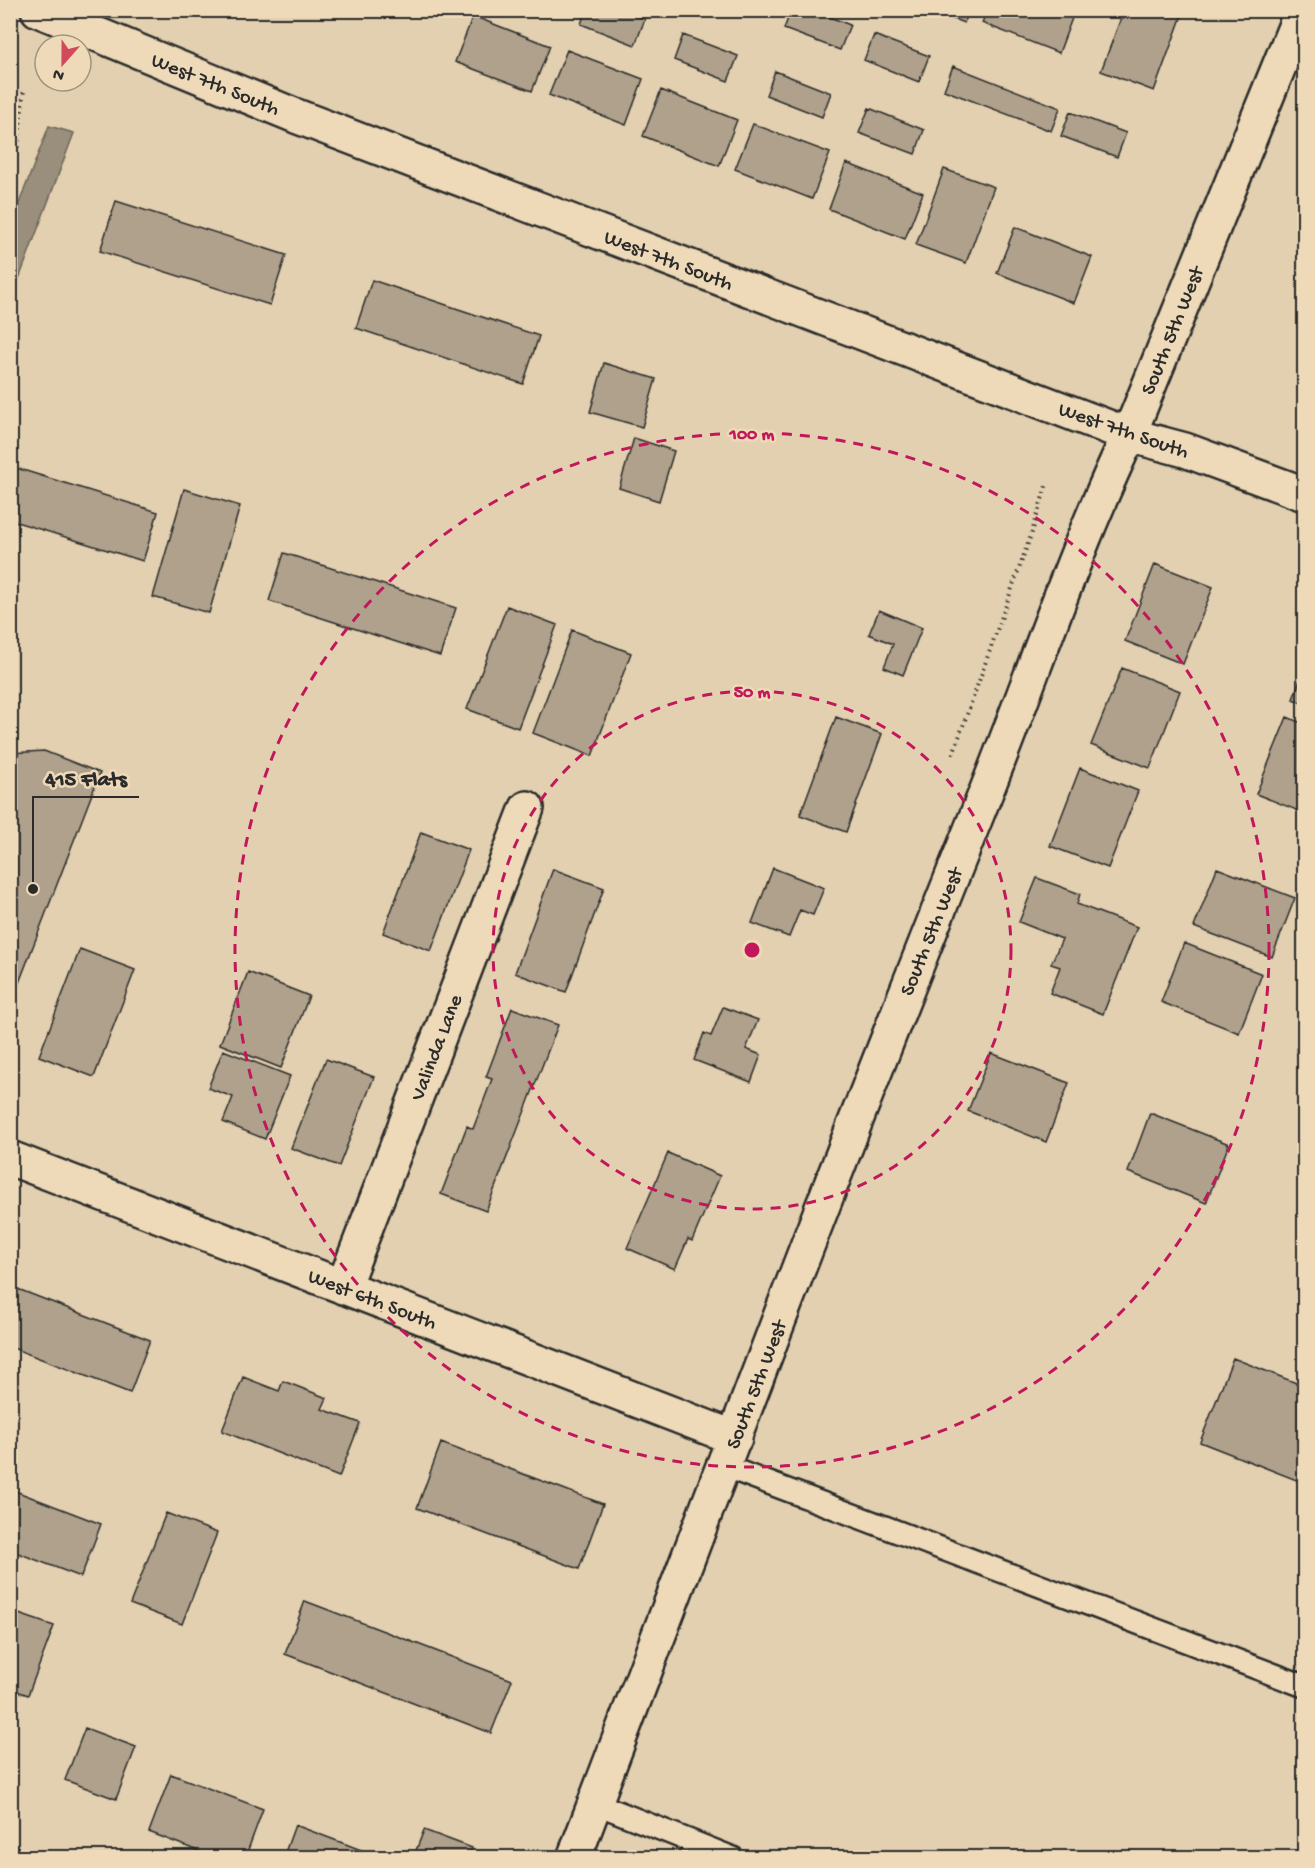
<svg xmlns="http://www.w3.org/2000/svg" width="1315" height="1868" font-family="'Gochi Hand',sans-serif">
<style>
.water{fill:#9a8e7b;stroke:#6e665b;stroke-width:1.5}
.building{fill:#afa18b;stroke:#2b2b2b;stroke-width:1.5}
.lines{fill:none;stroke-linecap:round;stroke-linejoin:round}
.service-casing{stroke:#2b2b2b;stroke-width:26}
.minor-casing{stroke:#2b2b2b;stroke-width:38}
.tertiary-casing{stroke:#2b2b2b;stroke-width:38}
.secondary-casing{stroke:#2b2b2b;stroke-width:38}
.path{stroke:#2b2b2b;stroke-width:4;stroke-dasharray:1.5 4.5;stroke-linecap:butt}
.service{stroke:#eedab8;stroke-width:21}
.minor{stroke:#eedab8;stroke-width:33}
.tertiary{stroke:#eedab8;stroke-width:33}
.secondary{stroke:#eedab8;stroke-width:33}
.ring{fill:none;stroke:#c2185b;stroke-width:3;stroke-dasharray:10 8}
.labels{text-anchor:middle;stroke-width:5;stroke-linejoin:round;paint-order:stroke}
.street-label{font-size:21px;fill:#2b2b2b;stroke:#eedab8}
.centre{fill:#c2185b;stroke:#eedab8;stroke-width:3}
.ring-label{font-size:18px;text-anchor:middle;font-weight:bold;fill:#c2185b;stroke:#eedab8;stroke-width:5;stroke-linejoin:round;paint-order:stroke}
.leader{fill:none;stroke:#2b2b2b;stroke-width:2}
.callout-dot{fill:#2b2b2b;stroke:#eedab8;stroke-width:2}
.callout-label{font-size:22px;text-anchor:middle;font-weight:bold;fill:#2b2b2b;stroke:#eedab8;stroke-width:5;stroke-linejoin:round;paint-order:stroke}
</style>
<rect width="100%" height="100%" fill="#e2d0b0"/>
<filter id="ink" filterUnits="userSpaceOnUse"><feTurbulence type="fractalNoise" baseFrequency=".0167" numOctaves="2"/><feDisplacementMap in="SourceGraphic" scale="12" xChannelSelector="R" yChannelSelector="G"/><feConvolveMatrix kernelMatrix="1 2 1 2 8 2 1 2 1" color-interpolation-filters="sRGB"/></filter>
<g filter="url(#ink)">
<path class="water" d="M49,126L74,133L11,300V224Z"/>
<path class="building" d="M586,10H622L645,19L635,45L581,24Z
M791,10H812L850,25L840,50L784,29Z
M930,10H969L964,23Z
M987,10H1075L1059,53L982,23Z
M1124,10H1184L1154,91L1101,71Z
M473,16L550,46L532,91L455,62Z
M683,35L738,56L728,81L674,60Z
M874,35L929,56L919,82L864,60Z
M567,50L643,79L626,125L549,95Z
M953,66L1060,108L1051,131L944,90Z
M775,71L831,93L822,117L766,95Z
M661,90L737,120L719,166L643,136Z
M869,108L924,130L915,154L859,133Z
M1070,112L1126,133L1117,157L1061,136Z
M753,124L830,153L812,199L735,169Z
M846,163L923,193L905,239L829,209Z
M944,169L994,187L966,263L916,245Z
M116,201L286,255L270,305L100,251Z
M1015,227L1092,257L1074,303L997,273Z
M372,280L539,336L523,384L356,328Z
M604,363L656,379L642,427L590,412Z
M634,438L674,451L659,501L619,488Z
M10,466L158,512L143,561L10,520Z
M184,489L240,506L209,613L153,597Z
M284,553L456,608L440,656L269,601Z
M1155,564L1213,587L1183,664L1125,641Z
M507,606L557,625L518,728L467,709Z
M879,610L922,628L903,675L884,667L893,644L869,634Z
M572,630L631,653L592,756L533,733Z
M1122,668L1180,691L1150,768L1091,745Z
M1304,669V704L1293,699Z
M836,717L882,734L846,832L800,815Z
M1287,717L1304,724V813L1256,794Z
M44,751L100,773L10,1006V753Z
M1080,768L1138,791L1108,868L1050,846Z
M421,832L469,850L431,951L383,933Z
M773,868L824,888L813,915L800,910L789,937L752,923Z
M1217,868L1295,898L1272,957L1194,927Z
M553,869L604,888L566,992L515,973Z
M1037,878L1080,894L1077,904L1137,927L1103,1014L1050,993L1060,967L1051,964L1062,939L1019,922Z
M1184,943L1262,974L1239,1033L1161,1002Z
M80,949L135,970L94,1077L39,1056Z
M248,972L309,996L281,1068L220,1044Z
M723,1007L758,1020L746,1049L761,1055L751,1082L694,1060L704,1033L711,1036Z
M512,1008L558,1025L486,1211L441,1194L467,1126L473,1129L492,1079L486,1077Z
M223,1050L290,1076L265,1139L223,1122L233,1097L208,1088Z
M991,1053L1069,1083L1046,1142L968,1111Z
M326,1059L374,1077L339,1166L291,1148Z
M1150,1113L1229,1144L1206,1203L1128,1172Z
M668,1153L720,1176L692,1241L688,1239L675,1269L627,1248Z
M10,1286L150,1340L130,1393L10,1347Z
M1233,1358L1304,1386V1483L1200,1442Z
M243,1377L279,1391L283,1381L327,1398L322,1409L360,1423L339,1477L222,1431Z
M441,1443L603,1504L579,1569L417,1508Z
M10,1489L101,1524L81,1577L10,1550Z
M166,1513L217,1533L182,1624L130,1604Z
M305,1601L512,1680L491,1733L285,1654Z
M10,1611L54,1626L28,1695L14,1690L10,1701Z
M85,1728L136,1747L116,1799L65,1780Z
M171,1774L263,1809L245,1858H216L149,1832Z
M295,1825L364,1851L362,1858H283Z
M424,1830L472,1848L468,1858H413Z"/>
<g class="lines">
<g class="service-casing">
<path id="service" d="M724,1466L1304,1686
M595,1803L733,1858"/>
</g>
<g class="minor-casing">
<path id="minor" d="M1129,435L1302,10
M10,1158L735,1438
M343,1287L527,808"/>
</g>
<g class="tertiary-casing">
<path id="tertiary" d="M574,1858C707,1509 838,1159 978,812C1029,687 1071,557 1129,435"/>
</g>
<g class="secondary-casing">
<path id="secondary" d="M38,10L296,116L1129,435L1185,450L1304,494"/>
</g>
<path class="path" d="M10,170L18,145L24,89
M953,754L1032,532L1047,483"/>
<use href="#service" class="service"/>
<use href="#minor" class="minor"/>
<use href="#tertiary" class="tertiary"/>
<use href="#secondary" class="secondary"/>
</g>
</g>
<g class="ring">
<circle cx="752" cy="950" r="259"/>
<circle cx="752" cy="950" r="517"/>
</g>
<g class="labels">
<g class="street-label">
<text transform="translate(216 83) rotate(22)" y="7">West 7th South</text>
<text transform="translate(669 259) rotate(21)" y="7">West 7th South</text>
<text transform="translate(1171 330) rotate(-68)" y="7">South 5th West</text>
<text transform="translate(1124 429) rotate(19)" y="7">West 7th South</text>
<text transform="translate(930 931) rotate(-68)" y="7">South 5th West</text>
<text transform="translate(435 1047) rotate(-69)" y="7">Valinda Lane</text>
<text transform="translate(373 1298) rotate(21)" y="7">West 6th South</text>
<text transform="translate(755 1384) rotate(-69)" y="7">South 5th West</text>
</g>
</g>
<circle cx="752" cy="950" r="9" class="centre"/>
<g class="ring-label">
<text x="752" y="439">100 m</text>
<text x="752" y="697">50 m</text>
</g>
<path class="leader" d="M33 889L33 797H139"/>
<circle class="callout-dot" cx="33" cy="889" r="6"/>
<g class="callout-label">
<text x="86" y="785">415 Flats</text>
</g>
<rect width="1315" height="1868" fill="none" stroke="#eedab8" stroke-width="36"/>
<rect x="18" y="18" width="1279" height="1832" fill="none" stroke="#2b2b2b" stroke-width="2" filter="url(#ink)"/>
<g transform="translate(63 63) rotate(201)"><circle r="28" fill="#eedab8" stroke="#a09480" stroke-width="1.5"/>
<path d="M0-4.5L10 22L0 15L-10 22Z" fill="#d1495b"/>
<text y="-9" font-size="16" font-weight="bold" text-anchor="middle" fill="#2b2b2b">N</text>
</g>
</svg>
